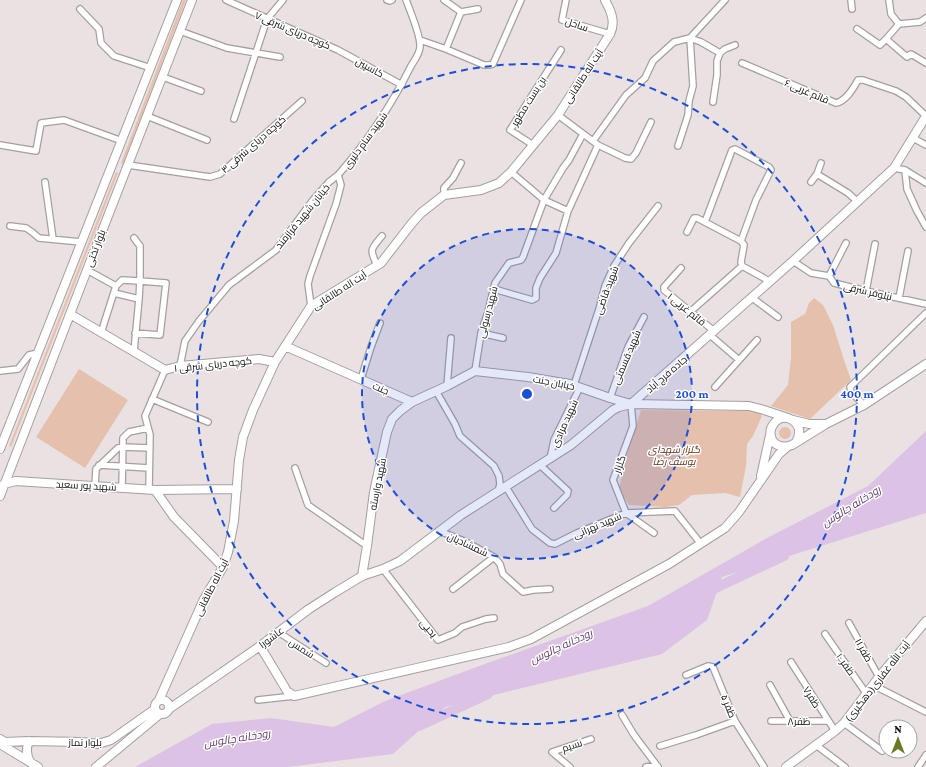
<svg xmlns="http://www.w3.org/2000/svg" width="926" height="767" font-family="'Crimson Pro',Cairo,serif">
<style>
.green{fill:#e5c0ac}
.water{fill:#dcc2e4}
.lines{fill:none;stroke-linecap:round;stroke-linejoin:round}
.river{stroke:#dcc2e4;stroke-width:10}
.street-casing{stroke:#a69e9f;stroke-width:8}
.secondary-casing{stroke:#a69e9f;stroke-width:10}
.street{stroke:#fff;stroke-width:5.5}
.secondary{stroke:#fff;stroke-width:8}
.ring{fill:none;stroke:#1d4ed8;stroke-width:2;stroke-dasharray:7 5}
.labels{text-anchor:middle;stroke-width:3;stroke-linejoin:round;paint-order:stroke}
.street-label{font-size:10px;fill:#120f0f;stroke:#fff}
.park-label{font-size:10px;font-style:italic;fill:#663414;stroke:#fff}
.water-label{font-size:11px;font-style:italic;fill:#5d3a68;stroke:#fff}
.centre{fill:#1d4ed8;stroke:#fff;stroke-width:2}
.ring-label{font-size:12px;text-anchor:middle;font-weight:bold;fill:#1d4ed8;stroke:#fff;stroke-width:3;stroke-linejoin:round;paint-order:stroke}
</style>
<rect width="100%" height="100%" fill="#eae1e3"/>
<path class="green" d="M183,0H186L123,164L121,163Z
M116,172L118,173L11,447L9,446Z
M814,298L823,305L833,325L844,360L851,380L810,419L771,406L788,385L791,358V322L805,314L809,303Z
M79,369L128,400L85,468L36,437Z
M641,410L731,411H759L762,416L753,436L747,444L746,466L740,497L725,493L692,495L679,505L665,507L629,505L619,490L624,464Z
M779 433a6 6 0 1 1 12 0a6 6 0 1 1-12 0Z"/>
<path class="water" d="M926,431V513L722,577L707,620L662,654L445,707L393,754L288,767H135L212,724L271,718L334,727L385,701L482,665L648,606L769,537L868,486Z"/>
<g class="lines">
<path class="river" d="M707,592L784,556
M419,726L488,694"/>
<g class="street-casing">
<path id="street" d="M226,0L338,50L402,85
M387,0L390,1L392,0
M444,0L461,12L478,9
M566,0L562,20L610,34
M851,0L852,9
M889,0L891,14L899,24
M80,9L99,29L101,43L114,56L151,68
M926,18L920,22L899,24L886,39L907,57L911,54L926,63
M857,29L880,45L886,39
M180,31L227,48L280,57
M420,40L446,49L484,65H489L493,64L521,0
M446,49L461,12
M742,63L836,103C846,101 853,89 858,80H863L896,91L906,97L926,116
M163,77L201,91
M713,102L717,75V61L720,53L725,49L735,45
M558,115L598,145L625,158L631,159L636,153L651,122
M147,116L207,140
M234,119L267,19L283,0
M913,138L926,145
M593,141L626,95L645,78L653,61L674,42L690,38L725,0
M0,145L36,151L41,123L64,120L122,141
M533,145L510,130L561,50
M678,146L688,115L689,101L693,86L690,38L701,42L720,53
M128,165L210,177L220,174L302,101
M894,168L905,170L926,183
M905,170L907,189L917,211L926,227
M511,172L544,200L568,211
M817,174L821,163
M45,182L53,239
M811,182L817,174L848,193L858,202
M444,195V188L453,178L461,163
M705,222L732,150L735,149L769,167L771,170L756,200L741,241
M10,226L26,228L32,232L39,238L81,242
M687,232L694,218H697L741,241L744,245L741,262L742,266L764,278L769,282
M793,261L811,273L829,276L834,283L866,291L926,304
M377,265C369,249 371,249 382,236
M681,268L664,287V290L714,331
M87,270L116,286
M829,276L846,243
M494,289L532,300L536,298V288L540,278L556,253L568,211L598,145
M866,291L875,244
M114,293L139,299
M751,297L778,317
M899,298L908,251
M311,306L308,284L310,276L336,204L341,185L338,175C367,142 391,106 411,66C414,61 420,53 420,47C421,36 410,11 406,0
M690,312L742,266
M101,333L116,286L122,280L140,281L166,283L160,335L135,333
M481,333L503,338
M710,335L739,360
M134,351L139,299L140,281V246L134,238
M180,366L185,341L199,321L229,285L276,250L313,200L329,182L338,175
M0,371L18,369L29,355L38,353
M475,371L481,333L488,312L495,283L509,263L521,260L523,257L544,200L563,168L569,160L583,134
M361,379L371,347L380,323
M574,385L599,309L605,286L614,266L629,243L658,206
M447,386L451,338
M715,387L757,340
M436,391L455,424L460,436L494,466L499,476L500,484L498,492
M610,398L628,347L644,317
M152,399L208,422
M631,404L633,426L613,480L626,513L654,533
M864,405L851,392L850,387L926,313
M550,459L554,440L580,387
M99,465L149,468
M540,465L568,491L567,495L554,508
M295,468L308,505L367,546
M95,486L96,469L118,448L123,447L150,448
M506,487L532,529L550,543L555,544L577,533L626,513L675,511L701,544
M122,488L123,438L129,432L148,428
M149,489L150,435L145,416L165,370
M439,531L464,541L494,557L500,564L503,574L523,592L533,590L550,589
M383,569L438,640L455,633L462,627L486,619L494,618
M453,589L494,557
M849,623L879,677
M278,632L326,663
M825,634L866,693
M791,662L835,731
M686,675L708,666L713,667L735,721L764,767
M770,685L790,721
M873,685L926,712
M258,700L294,696
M622,715L634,735L658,767
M771,721H828
M844,723L882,751
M816,745L845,767
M660,746L696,735L735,721
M570,767L552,752L591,739
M646,767L656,765
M918,767L926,755"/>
</g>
<g class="secondary-casing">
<path id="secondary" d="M70,314L165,370L180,366L259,359L275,362
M285,346L412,402L447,386L475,371L528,377L570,384L610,398L631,404L749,406L764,410L788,418
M793,420L809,424H825
M796,442C808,422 782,409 773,425C770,429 770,433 771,437C774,447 784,448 792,445L826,424L864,405L926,364
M0,449L177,0
M761,476L770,435
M4,484L16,481L155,490L237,489
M155,490L174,517L223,567
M0,496L87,270L192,0
M362,576L367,546L374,492L387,432L392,419L400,411L412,402
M260,646L287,691L294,696L509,647L531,639L669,564L725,528L739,512L779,454L787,447
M155 707a7 7 0 1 1 14 0a7 7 0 1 1-14 0Z
M159,700L204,599L223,567L228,552L234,521L239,460L243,437L253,410L275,362L311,306L381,263L412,223L421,213L444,195L481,190L499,183L511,172L558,115L610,34C616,22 611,11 605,0
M169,709L260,646L309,609L334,593L362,576L383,569L400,561L461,515L571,445L613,410L619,407L631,404L793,261L894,168L926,116
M0,739L5,742L29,741L82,742L98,744L111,740L155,709
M29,741C26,748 26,756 31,763
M0,744L38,767
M96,767L160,714
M786,767L835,731L844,723L879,677L926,621"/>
</g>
<use href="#street" class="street"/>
<use href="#secondary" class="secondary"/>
</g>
<circle cx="527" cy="394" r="165" fill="#1d4ed8" fill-opacity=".12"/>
<g class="ring">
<circle cx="527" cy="394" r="165"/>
<circle cx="527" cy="394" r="330"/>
</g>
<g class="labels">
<g class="street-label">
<text transform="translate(577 24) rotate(19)" y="4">ساحل</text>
<text transform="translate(293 30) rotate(23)" y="4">کوچه دریای شرقی ۷</text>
<text transform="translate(370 67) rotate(29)" y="4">کاسپين</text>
<text transform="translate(583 76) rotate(-57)" y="4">آیت اله طالقانی</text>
<text transform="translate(807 91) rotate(23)" y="4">قائم غربی ۶</text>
<text transform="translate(528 101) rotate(-58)" y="4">بن بست مطهر</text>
<text transform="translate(365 140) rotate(-54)" y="4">شهید سام دلیری</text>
<text transform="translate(253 144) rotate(-41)" y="4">کوچه دریای شرقی ۳</text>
<text transform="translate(302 216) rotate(-51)" y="4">خیابان شهید فرازمند</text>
<text transform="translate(95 248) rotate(-69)" y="4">بلوار تختی</text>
<text transform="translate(339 290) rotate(-33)" y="4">آیت اله طالقانی</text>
<text transform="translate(606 290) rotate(-70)" y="4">شهید قاضی</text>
<text transform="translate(868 291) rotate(13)" y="4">نیلوفر شرقی</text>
<text transform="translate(687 309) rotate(39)" y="4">قائم غربی ۱</text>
<text transform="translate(487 312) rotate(-75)" y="4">شهید رسولی</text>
<text transform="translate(626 357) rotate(-67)" y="4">شهید قسمتی</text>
<text transform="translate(213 364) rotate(-6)" y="4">کوچه دریای شرقی ۱</text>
<text transform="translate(666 374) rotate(-41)" y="4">جاده فرج آباد</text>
<text transform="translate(554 382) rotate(11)" y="4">خیابان جنت</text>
<text transform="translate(381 388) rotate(24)" y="4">جنت</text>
<text transform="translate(564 423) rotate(-66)" y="4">شهید مرادی</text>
<text transform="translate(619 464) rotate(-70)" y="4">گلزار</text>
<text transform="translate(377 484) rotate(-79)" y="4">شهید وارسته</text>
<text transform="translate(86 485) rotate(3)" y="4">شهید پور سعید</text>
<text transform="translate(597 525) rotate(-23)" y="4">شهید تهرانی</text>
<text transform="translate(468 544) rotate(25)" y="4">شمشادیان</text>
<text transform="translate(211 587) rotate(-63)" y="4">آیت اله طالقانی</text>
<text transform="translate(429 628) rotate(50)" y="4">یحیی</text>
<text transform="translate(271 637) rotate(-37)" y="4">عاشورا</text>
<text transform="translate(302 648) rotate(33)" y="4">شمس</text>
<text transform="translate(864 650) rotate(61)" y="4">ظفر ۱۱</text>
<text transform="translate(846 664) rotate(55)" y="4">ظفر ۱۰</text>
<text transform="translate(877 681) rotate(-52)" y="4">آیت الله غفاری(دهگیری)</text>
<text transform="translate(812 697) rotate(58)" y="4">ظفر۷</text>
<text transform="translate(729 706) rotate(68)" y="4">ظفر ۵</text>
<text x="799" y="725">ظفر۸</text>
<text x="85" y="746">بلوار نماز</text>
<text transform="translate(572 745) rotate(-18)" y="4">نسیم</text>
</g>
<g class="park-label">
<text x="674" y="453">گلزار شهدای<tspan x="674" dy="12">یوسف رضا</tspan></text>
</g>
<g class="water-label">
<text transform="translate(851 506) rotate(-32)" y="4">رودخانه چالوس</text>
<text transform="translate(561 646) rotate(-25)" y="4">رودخانه چالوس</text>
<text transform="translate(237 738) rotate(-9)" y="4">رودخانه چالوس</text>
</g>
</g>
<circle cx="527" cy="394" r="6" class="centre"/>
<g class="ring-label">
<text x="692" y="398">200 m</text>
<text x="857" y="398">400 m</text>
</g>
<g transform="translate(898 739)"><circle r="19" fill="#ffffff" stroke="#a09f9f"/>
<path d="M0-3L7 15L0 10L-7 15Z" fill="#6b7926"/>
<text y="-6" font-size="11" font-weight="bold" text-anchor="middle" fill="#120f0f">N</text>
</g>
</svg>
